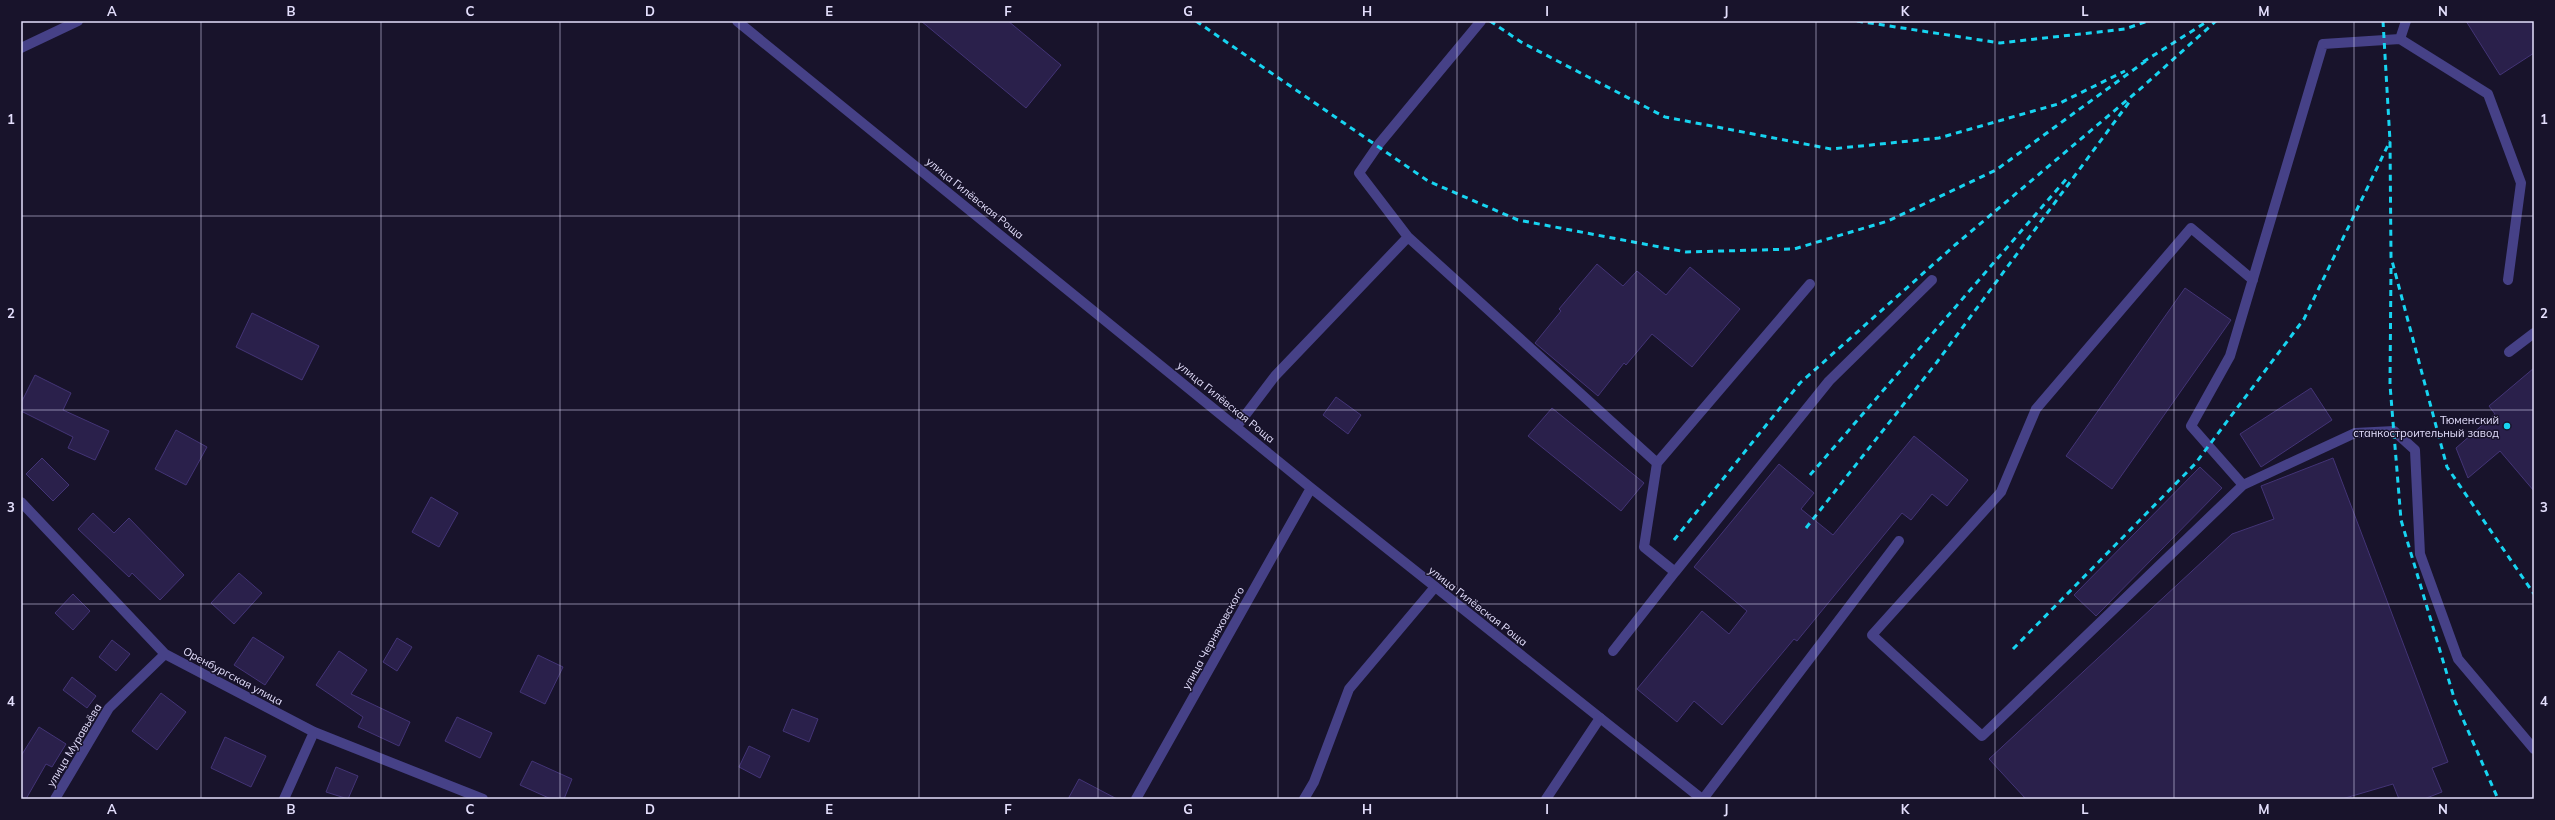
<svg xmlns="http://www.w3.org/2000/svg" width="2555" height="820" font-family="Mulish,sans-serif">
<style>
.building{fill:#2a204b;stroke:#433476}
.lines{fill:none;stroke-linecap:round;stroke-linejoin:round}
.service{stroke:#464187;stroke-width:10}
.minor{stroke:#464187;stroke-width:10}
.tertiary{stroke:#464187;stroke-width:10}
.rail{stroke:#17d4f1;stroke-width:3;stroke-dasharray:6 5;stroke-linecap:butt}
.grid{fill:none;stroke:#e4dffd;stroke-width:1;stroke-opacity:0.55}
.poi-dot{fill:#17d4f1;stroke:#18132b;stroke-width:1.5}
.labels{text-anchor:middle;stroke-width:3;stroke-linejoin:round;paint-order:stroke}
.street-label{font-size:11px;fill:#e4dffd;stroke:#18132b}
.poi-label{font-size:11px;fill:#e4dffd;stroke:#18132b;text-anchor:end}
.neatline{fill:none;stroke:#e4dffd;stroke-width:1.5}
.grid-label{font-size:13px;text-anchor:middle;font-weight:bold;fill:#e4dffd}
</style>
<rect width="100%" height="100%" fill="#18132b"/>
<path class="building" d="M921,21H1008L1061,65L1026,108Z
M2466,21H2534V53L2500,75Z
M1597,264L1623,286L1637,271L1666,295L1690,267L1740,309L1692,367L1652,334L1626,365L1624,363L1598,396L1535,343L1561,311L1559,309Z
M2185,288L2231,320L2112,489L2066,456Z
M252,313L319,346L302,380L236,347Z
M2534,368V491L2500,451L2468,478L2456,448L2495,414L2489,406Z
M35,375L71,393L63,410L109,431L95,460L68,448L73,437L21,411V403Z
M2311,388L2332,420L2261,467L2240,434Z
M1336,397L1361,415L1348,434L1323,415Z
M1552,408L1644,483L1621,511L1528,436Z
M176,430L207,447L186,485L155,469Z
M1914,436L1968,480L1947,506L1932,494L1911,520L1902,513L1797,641L1794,639L1722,725L1694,701L1677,722L1637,689L1702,611L1729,634L1747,611L1694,567L1779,464L1814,493L1801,509L1833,535Z
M42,458L69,485L53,501L26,474Z
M2333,458L2448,762L2432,768L2442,792L2424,799H2399L2393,784L2342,799H2026L1989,759L2232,534L2274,519L2261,486Z
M2200,467L2222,488L2096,616L2074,595Z
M431,497L458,513L439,547L412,532Z
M93,513L114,533L129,518L184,575L160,600L132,573L129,577L78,529Z
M239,573L262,593L234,624L211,603Z
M73,594L90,611L73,630L55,613Z
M253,637L284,657L265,685L234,665Z
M397,638L412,647L397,671L383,662Z
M112,640L130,654L116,671L99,657Z
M339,651L367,670L351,694L410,722L399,746L358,727L363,717L316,685Z
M538,655L563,667L545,704L520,692Z
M72,677L96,696L87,708L63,690Z
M161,693L186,712L157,750L132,731Z
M792,709L818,719L809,742L783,731Z
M457,717L492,733L480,758L445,741Z
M39,727L66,744L52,767L46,764L26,799H21V756Z
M225,737L266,756L251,787L211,768Z
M749,746L770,756L760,778L739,767Z
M532,761L572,779L564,799H551L520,785Z
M336,767L358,776L348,799L326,792Z
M1079,779L1117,799H1068Z"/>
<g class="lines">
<path class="service" d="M2400,39L2406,21
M1408,237L1657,463L1810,284
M2253,280L2191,228L2036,409L2001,492L1872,635L1982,736L2243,485L2191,426L2230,356L2323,44L2400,39L2488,94L2521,183L2508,280
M2509,352L2534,333
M1237,426L1275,376L1408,237L1359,173L1379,144L1481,21
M1657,463L1644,547L1675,572L1829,381L1932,280
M2243,485L2355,433L2394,431L2415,450L2420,554L2458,659L2534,749
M1613,651L1675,572
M1703,799L1899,541"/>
<path class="minor" d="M21,48L78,21
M21,502L165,654L314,732L483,799
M55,799L109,708L165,654
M284,799L314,732
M1304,799L1314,782L1349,689L1435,587
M1546,799L1600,718"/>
<path class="tertiary" d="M737,21L1311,488L1702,799
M1136,799L1311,488"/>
<path class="rail" d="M1196,21L1428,181L1518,220L1686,252L1794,249L1888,221L1996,170L2147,60
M1490,21L1521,42L1665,117L1831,149L1939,138L2058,104L2125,71
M1857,21L2000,43L2125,29L2148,21
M2383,21L2390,141L2391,257L2447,467L2534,594
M2143,62L2208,21
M2391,268L2390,385L2401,520L2455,701L2498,799
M1810,475L2068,177
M1806,528L1937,362L2130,101
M1674,540L1800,383L1955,245L2139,90L2216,21
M2013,649L2195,464L2304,319L2390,141"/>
</g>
<path class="grid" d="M201,21V799M381,21V799M560,21V799M739,21V799M919,21V799M1098,21V799M1278,21V799M1457,21V799M1636,21V799M1816,21V799M1995,21V799M2174,21V799M2354,21V799M21,216H2534M21,410H2534M21,604H2534"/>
<circle class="poi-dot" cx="2507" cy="426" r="4"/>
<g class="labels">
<g class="street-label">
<text transform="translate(975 198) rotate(39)" y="4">улица Гилёвская Роща</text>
<text transform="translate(1226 402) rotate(39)" y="4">улица Гилёвская Роща</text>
<text transform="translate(1478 606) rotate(38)" y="4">улица Гилёвская Роща</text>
<text transform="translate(1213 638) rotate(-61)" y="4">улица Черняховского</text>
<text transform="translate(233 676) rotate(28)" y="4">Оренбургская улица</text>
<text transform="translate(74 745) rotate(-59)" y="4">улица Муравьёва</text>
</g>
<g class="poi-label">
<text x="2499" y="424">Тюменский<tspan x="2499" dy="13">станкостроительный завод</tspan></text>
</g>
</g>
<rect width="2555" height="820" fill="none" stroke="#18132b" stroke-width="44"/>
<rect x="22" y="22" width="2511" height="776" class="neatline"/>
<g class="grid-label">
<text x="112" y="16">A</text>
<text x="291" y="16">B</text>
<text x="470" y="16">C</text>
<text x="650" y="16">D</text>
<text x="829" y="16">E</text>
<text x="1008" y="16">F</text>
<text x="1188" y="16">G</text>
<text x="1367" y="16">H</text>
<text x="1547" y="16">I</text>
<text x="1726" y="16">J</text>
<text x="1905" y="16">K</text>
<text x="2085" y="16">L</text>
<text x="2264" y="16">M</text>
<text x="2443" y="16">N</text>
<text x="11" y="124">1</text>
<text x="2544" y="124">1</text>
<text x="11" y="318">2</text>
<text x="2544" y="318">2</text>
<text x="11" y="512">3</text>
<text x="2544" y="512">3</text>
<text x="11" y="706">4</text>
<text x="2544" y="706">4</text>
<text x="112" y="814">A</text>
<text x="291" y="814">B</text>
<text x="470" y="814">C</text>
<text x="650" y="814">D</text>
<text x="829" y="814">E</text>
<text x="1008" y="814">F</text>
<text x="1188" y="814">G</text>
<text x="1367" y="814">H</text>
<text x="1547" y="814">I</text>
<text x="1726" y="814">J</text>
<text x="1905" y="814">K</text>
<text x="2085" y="814">L</text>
<text x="2264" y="814">M</text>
<text x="2443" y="814">N</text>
</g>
</svg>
